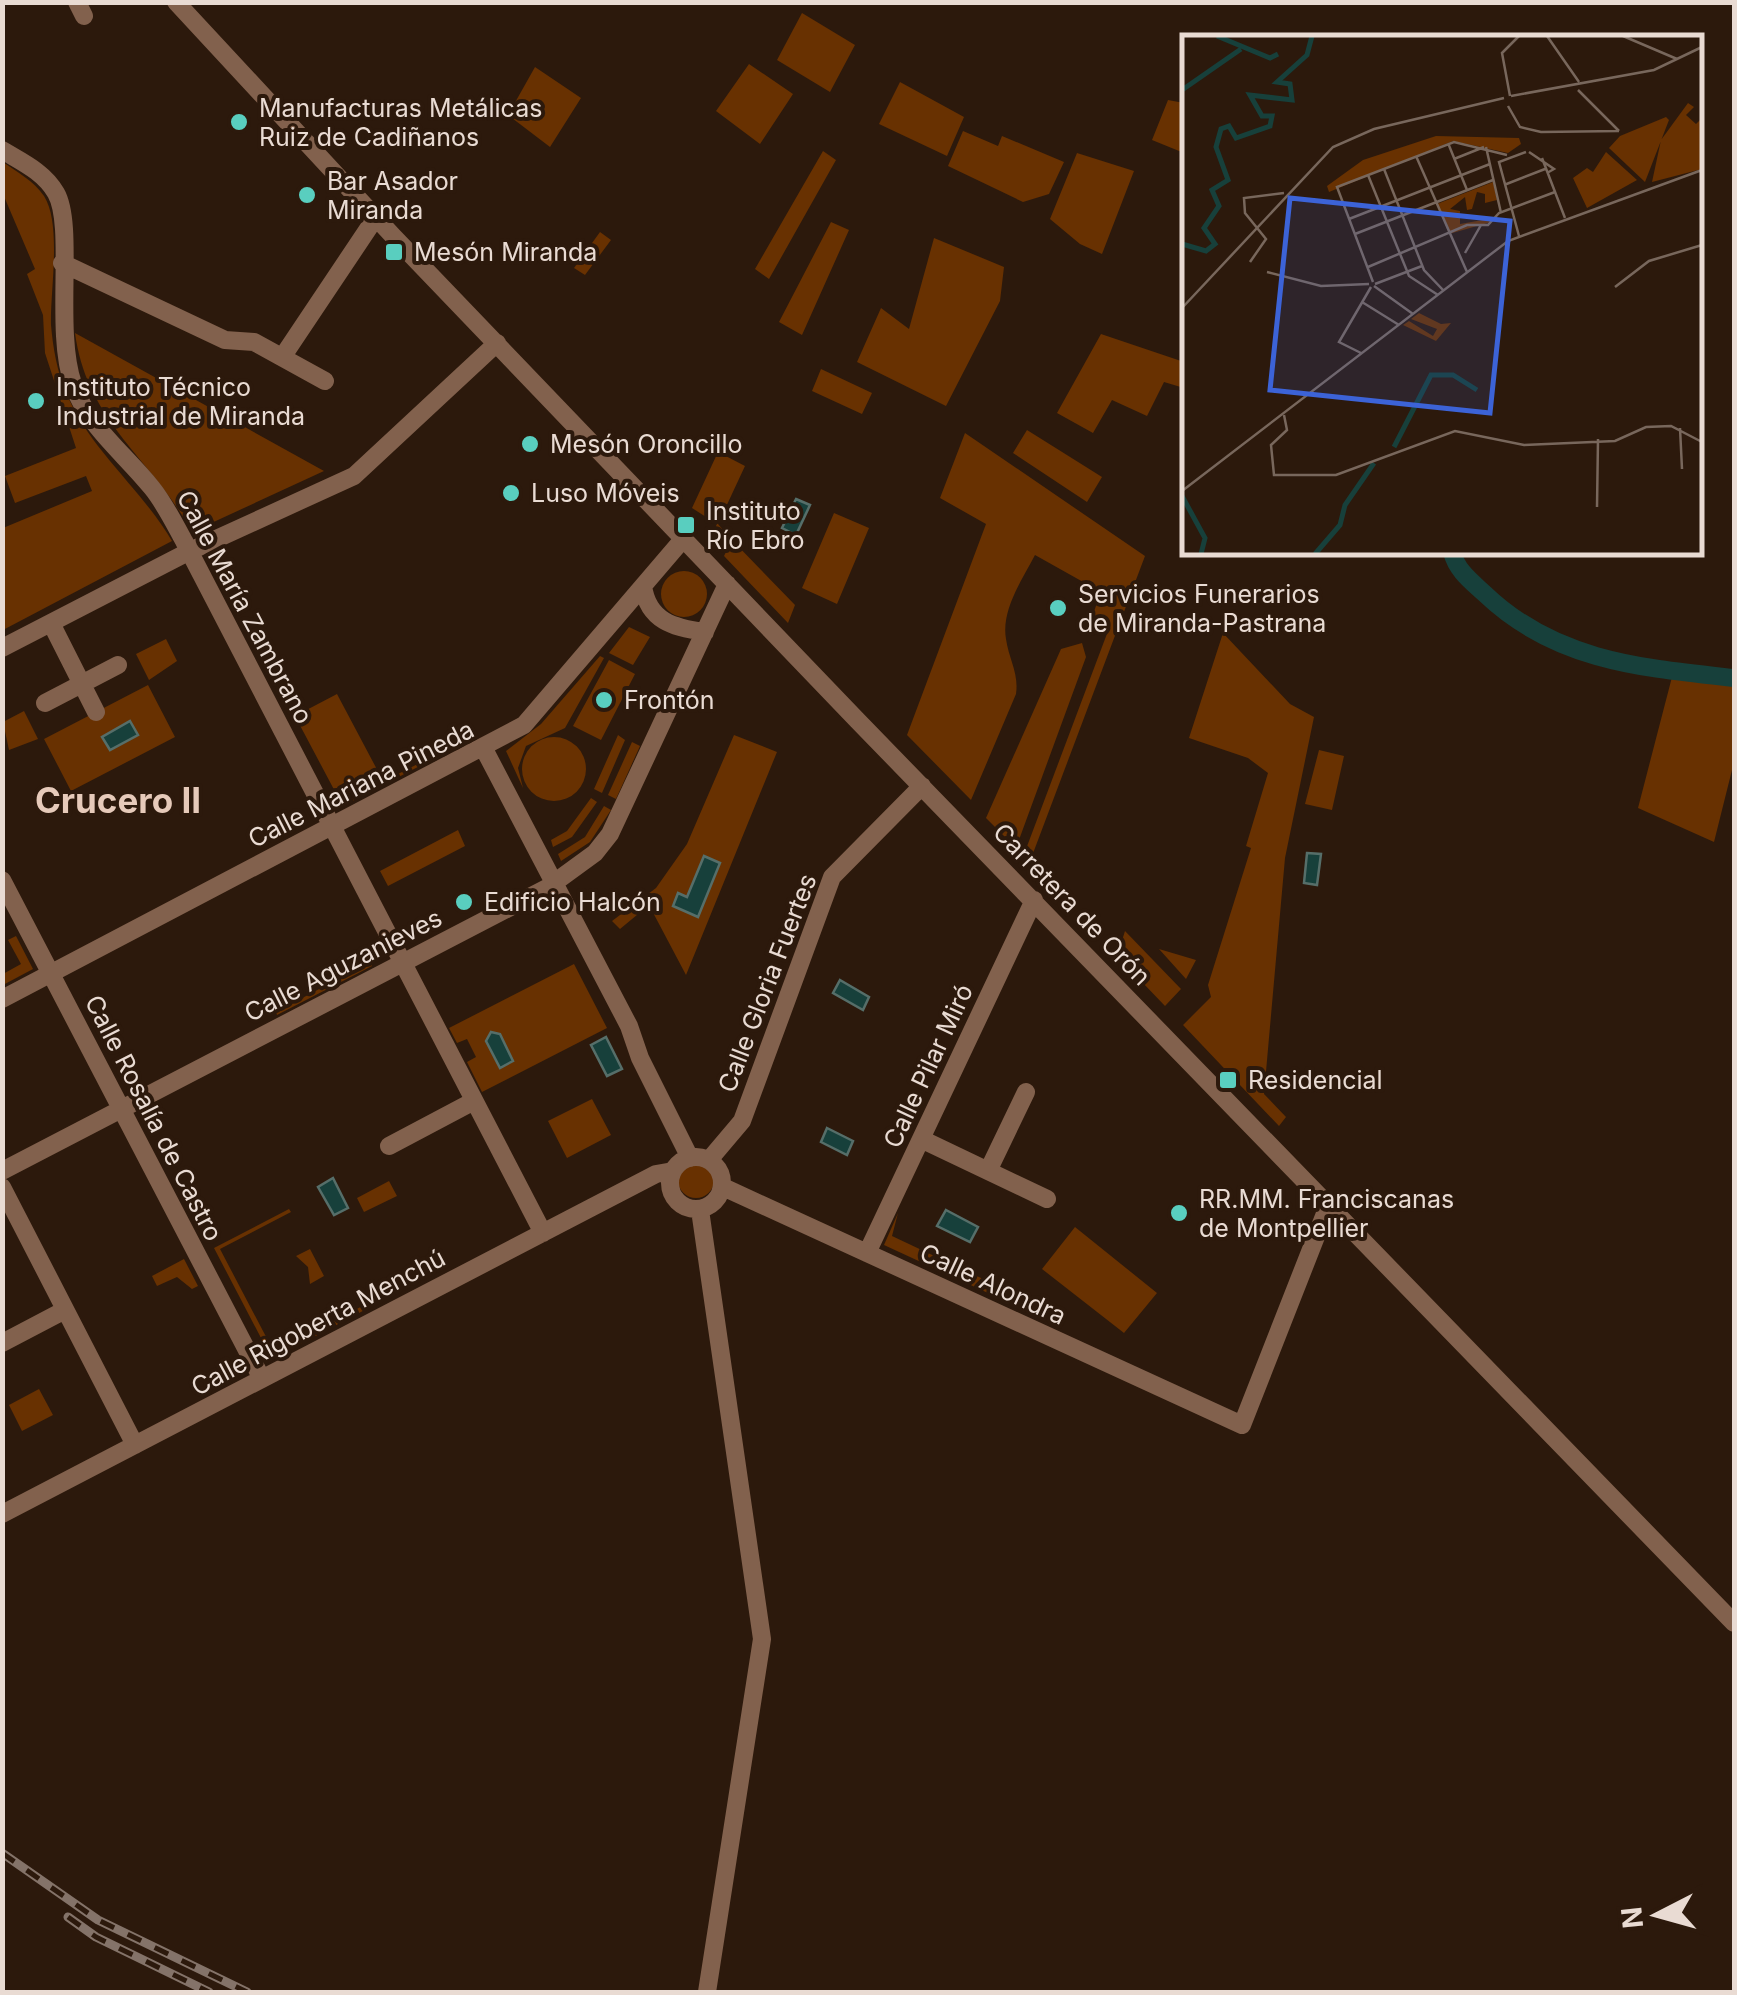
<svg xmlns="http://www.w3.org/2000/svg" width="1737" height="1995" font-family="Inter,sans-serif">
<style>
.green{fill:#683101}
.water{fill:#17403b;stroke:#566e69;stroke-width:2.5}
.lines{fill:none;stroke-linecap:round;stroke-linejoin:round}
.canal{stroke:#17403b;stroke-width:18}
.minor{stroke:#82614d;stroke-width:18}
.rail-casing{stroke:#847369;stroke-width:9}
.rail{stroke:#2c190c;stroke-width:5;stroke-dasharray:15;stroke-linecap:butt}
.poi-dot{fill:#59cebf;stroke:#2c190c;stroke-width:4}
.labels{text-anchor:middle;stroke-width:8;stroke-linejoin:round;paint-order:stroke}
.poi-label{font-size:25px;fill:#e9dbd3;stroke:#2c190c;text-anchor:start}
.street-label{font-size:25px;fill:#e9dbd3;stroke:#2c190c}
.district-label{font-size:35px;font-weight:bold;fill:#e6caba;stroke:#2c190c}
.inset-river{fill:none;stroke:#17403b;stroke-width:5}
.inset-road{fill:none;stroke:#78675c;stroke-width:2.5}
.view{fill:#3c63d7;fill-opacity:0.15;stroke:#3c63d7;stroke-width:5}
.inset-edge{fill:none;stroke:#e9dbd3;stroke-width:5}
</style>
<rect width="100%" height="100%" fill="#2c190c"/>
<path class="green" d="M802,13L855,45L830,92L777,60Z
M749,64L793,94L760,144L716,111Z
M535,67L581,98L550,147L508,115Z
M900,82L964,117L947,156L879,124Z
M1168,100L1184,103V153L1152,140Z
M963,131L998,146L1002,136L1064,162L1049,194L1023,202L948,166Z
M823,151L836,160L769,279L755,269Z
M1077,153L1134,171L1102,254L1080,244L1050,219Z
M3,162C17,172 34,181 44,196C62,224 50,291 51,325C53,348 57,371 66,392C88,448 141,488 172,541L3,630V528L92,491L86,476L15,503L5,476L76,448L45,353L43,315L27,274L35,269L3,194Z
M831,222L849,230L802,335L779,322Z
M600,232L611,240L585,275L574,268Z
M934,238L1004,267L1000,301L946,406L857,362L881,308L909,329Z
M75,333L324,471L192,532C152,458 87,423 75,333Z
M1101,334L1184,362V388L1164,382L1147,416L1112,400L1093,433L1057,413Z
M821,369L872,393L862,414L812,391Z
M1027,430L1102,477L1087,502L1013,453Z
M965,433L1145,556L1029,864L1023,857L1108,631L1092,617L1101,592L1035,555C1022,580 1001,610 1006,639C1009,660 1019,673 1016,694L971,800L907,735L986,524L940,498Z
M718,452L745,466L718,524L724,531L716,547L709,540L717,524L692,508Z
M834,513L869,528L837,604L802,588Z
M732,540L795,605L788,623L724,556Z
M661 594a23 23 0 1 1 46 0a23 23 0 1 1-46 0Z
M629,627L650,637L633,665L609,653Z
M1223,633L1290,704L1314,717L1285,858L1264,1094L1286,1117L1279,1126L1183,1025L1211,997L1208,985L1251,848L1246,846L1268,773L1248,758L1189,738Z
M166,639L177,661L149,680L136,654Z
M1082,643L1086,657L1016,848L986,818L1061,649Z
M600,656L604,658L565,728L526,746L518,768L523,788L506,751L541,724Z
M609,660L635,674L601,740L573,726Z
M1672,677L1734,683V762L1714,842L1638,808Z
M148,685L175,737L71,791L44,739Z
M337,694L381,777L339,799L295,716Z
M24,711L38,739L9,750L3,722Z
M618,735L625,740L602,793L594,789Z
M734,735L777,752L686,975L649,905L620,929L612,921L656,888L687,844Z
M522 769a32 32 0 1 1 64 0a32 32 0 1 1-64 0Z
M461,742L462,744L339,808L337,805Z
M632,742L640,746L616,799L608,795Z
M1319,750L1344,756L1332,810L1305,804Z
M591,798L597,802L572,837L553,847L551,840L567,831Z
M604,806L611,810L590,842L561,861L558,854L585,837Z
M458,830L465,846L388,886L380,871Z
M1125,931L1181,989L1165,1006L1117,956Z
M16,936L33,969L3,985V974L21,964L8,940Z
M1159,949L1196,960L1186,979Z
M370,962L372,966L277,1015L276,1012Z
M574,964L607,1028L482,1092L467,1062L476,1057L467,1039L457,1043L449,1028Z
M592,1099L611,1135L567,1158L548,1121Z
M678 1180a18 18 0 1 1 36 0a18 18 0 1 1-36 0Z
M389,1181L397,1196L364,1212L357,1198Z
M289,1209L291,1212L220,1249L274,1352L374,1300L376,1304L272,1359L214,1248Z
M898,1213L892,1236L1017,1295L1014,1305L884,1245Z
M1075,1227L1157,1293L1124,1333L1042,1269Z
M310,1249L324,1276L310,1284L308,1267L296,1256Z
M184,1259L198,1286L192,1289L177,1277L157,1286L152,1276Z
M39,1389L53,1415L22,1431L9,1405Z"/>
<path class="water" d="M796,499L810,505L796,535L782,528Z
M130,721L138,735L110,750L102,737Z
M1307,853L1321,854L1317,885L1304,883Z
M704,856L720,863L698,917L673,906L678,893L687,897Z
M840,980L869,997L863,1010L833,993Z
M491,1032L500,1034L513,1061L500,1068L486,1041Z
M606,1037L622,1069L607,1076L591,1045Z
M827,1128L853,1141L847,1155L821,1142Z
M333,1178L348,1208L334,1215L318,1187Z
M946,1210L978,1227L970,1242L937,1226Z"/>
<g class="lines">
<path class="canal" d="M1452,552C1457,571 1471,581 1485,594C1555,661 1642,668 1734,678"/>
<path class="minor" d="M77,2L84,16
M176,2L393,236L857,720L1734,1623
M2,150C22,162 44,172 56,193C75,226 54,330 73,384C88,427 124,453 152,488C165,504 174,523 184,541L543,1233
M62,263L225,340L254,342L325,381
M283,356L376,217
M643,586C648,621 674,628 705,632
M51,623L96,712
M2,648L190,551L354,476L497,343
M45,703L118,665
M484,749L629,1026L640,1058L690,1158
M2,880L262,1379
M2,999L524,725L684,538
M921,1139L1047,1199
M389,1146L474,1101
M670 1183a26 26 0 1 1 52 0a26 26 0 1 1-52 0Z
M709,1160L742,1121L832,877L922,786
M2,1171L547,888L595,853L610,834L727,584
M988,1171L1026,1092
M2,1187L135,1445
M723,1187L1242,1425L1328,1206
M700,1210L762,1639L707,1992
M867,1253L1034,900
M2,1343L65,1310
M2,1514L656,1174L673,1171"/>
<g class="rail-casing">
<path id="rail" d="M2,1853L98,1920L247,1992
M68,1917L96,1937L209,1992"/>
</g>
<use href="#rail" class="rail"/>
</g>
<g class="poi-dot">
<circle cx="239" cy="122" r="10"/>
<circle cx="307" cy="195" r="10"/>
<rect x="384" y="242" width="20" height="20" rx="5"/>
<circle cx="36" cy="401" r="10"/>
<circle cx="530" cy="444" r="10"/>
<circle cx="511" cy="493" r="10"/>
<rect x="676" y="515" width="20" height="20" rx="5"/>
<circle cx="1058" cy="608" r="10"/>
<circle cx="604" cy="700" r="10"/>
<circle cx="464" cy="902" r="10"/>
<rect x="1218" y="1070" width="20" height="20" rx="5"/>
<circle cx="1179" cy="1213" r="10"/>
</g>
<g class="labels">
<g class="poi-label">
<text x="259" y="117">Manufacturas Metálicas<tspan x="259" dy="29">Ruiz de Cadiñanos</tspan></text>
<text x="327" y="190">Bar Asador<tspan x="327" dy="29">Miranda</tspan></text>
<text x="414" y="261">Mesón Miranda</text>
<text x="56" y="396">Instituto Técnico<tspan x="56" dy="29">Industrial de Miranda</tspan></text>
<text x="550" y="453">Mesón Oroncillo</text>
<text x="531" y="502">Luso Móveis</text>
<text x="706" y="520">Instituto<tspan x="706" dy="29">Río Ebro</tspan></text>
<text x="1078" y="603">Servicios Funerarios<tspan x="1078" dy="29">de Miranda-Pastrana</tspan></text>
<text x="624" y="709">Frontón</text>
<text x="484" y="911">Edificio Halcón</text>
<text x="1248" y="1089">Residencial</text>
<text x="1199" y="1208">RR.MM. Franciscanas<tspan x="1199" dy="29">de Montpellier</tspan></text>
</g>
<g class="street-label">
<text transform="translate(245 607) rotate(62)" y="9">Calle María Zambrano</text>
<text transform="translate(361 784) rotate(-27)" y="9">Calle Mariana Pineda</text>
<text transform="translate(1072 904) rotate(46)" y="9">Carretera de Orón</text>
<text transform="translate(343 965) rotate(-27)" y="9">Calle Aguzanieves</text>
<text transform="translate(767 983) rotate(-69)" y="9">Calle Gloria Fuertes</text>
<text transform="translate(928 1066) rotate(-65)" y="9">Calle Pilar Miró</text>
<text transform="translate(154 1118) rotate(63)" y="9">Calle Rosalía de Castro</text>
<text transform="translate(993 1284) rotate(25)" y="9">Calle Alondra</text>
<text transform="translate(318 1322) rotate(-28)" y="9">Calle Rigoberta Menchú</text>
</g>
<g class="district-label">
<text x="118" y="813">Crucero II</text>
</g>
</g>
<g transform="translate(1182 35)">
<rect width="520" height="520" fill="#2c190c"/>
<path d="M506,68L512,72L504,80L514,89L520,83V134L470,147L479,105ZM484,82L487,85L463,147L427,113L438,101ZM254,101L337,103L339,109L326,118L271,106L147,157L145,151L181,125ZM424,117L455,145L405,173L391,143L405,133L411,137ZM311,147L315,165L303,168V159L295,157L290,174L285,175L283,162L268,174L278,176V189L312,183L309,187L267,199L255,169ZM237,278L259,289L269,288L254,306L221,290L227,286L251,301L255,294L229,284Z" fill="#683101"/>
<path class="inset-river" d="M35,1L88,23L96,19M0,55L59,14M0,209L24,216L33,209L22,193L37,171L30,155L46,145L34,112L39,94L47,91L54,103L88,91L90,81H80L68,60L110,65L108,49L95,47L125,20L130,1M212,412L249,340H271L295,355M0,461L23,503L19,519M133,519L158,490L163,470L192,428"/>
<path class="inset-road" d="M365,1L397,47M441,1L495,24M396,55L437,96M328,61L320,18L337,1M329,61L472,35L520,12M326,71L338,92L359,97L437,96M266,108L285,155M304,112L319,178M347,117L372,134L365,138M234,121L285,237M360,123L383,183M272,124L302,112M202,134L242,235L261,255M186,140L227,241L256,260M322,150L363,134M167,184L308,129M173,199L311,145M337,201L317,127L344,117M283,218L299,190M68,227L84,204L63,178L62,163L102,158M186,232L285,190H306L317,178L373,157M85,237L139,251L187,249M191,247L155,152L272,107L325,120M193,249L240,231M192,251L231,279M433,252L467,226L520,210M180,267L217,290M0,273L151,112L192,94L322,63M179,318L157,307L189,252M102,380L105,395L89,410L92,440H154L273,396L342,410L433,406L464,392L489,391L520,407M498,393L500,434M0,456L326,206L520,135M415,472L416,404"/>
<path class="view" d="M108,163L328,186L308,378L88,355Z"/>
<rect width="520" height="520" class="inset-edge"/>
</g>
<rect width="1737" height="1995" fill="none" stroke="#e9dbd3" stroke-width="10"/>
<g transform="translate(1657 1915) rotate(264)" stroke="#2c190c" stroke-width="8" paint-order="stroke">
<path d="M0-8L18 38L0 25L-18 38Z" fill="#e9dbd3"/>
<text y="-15" font-size="28" font-weight="bold" text-anchor="middle" fill="#e9dbd3">N</text>
</g>
</svg>
